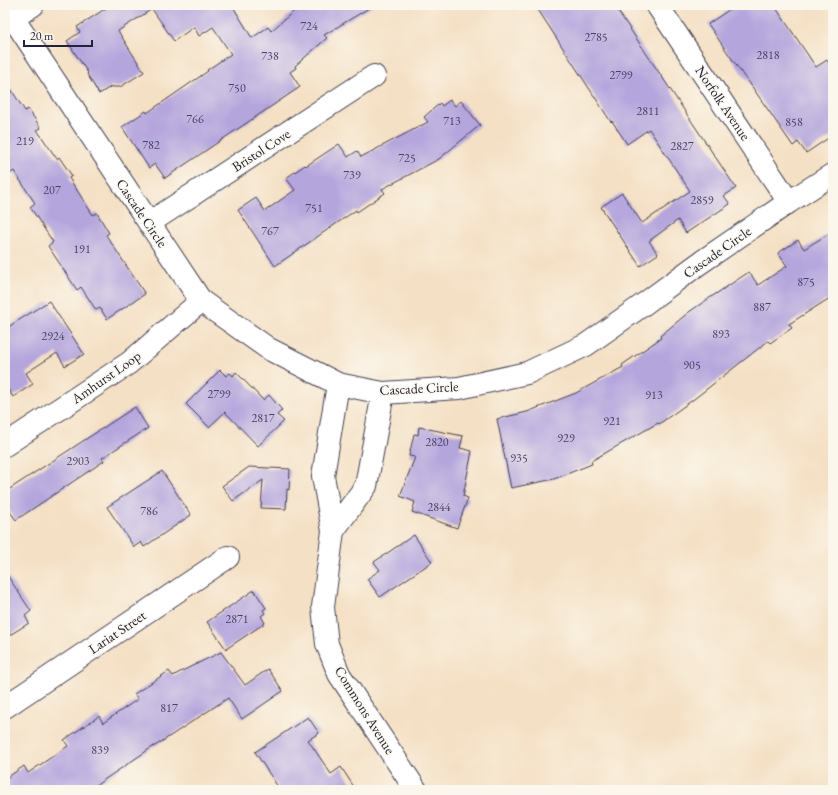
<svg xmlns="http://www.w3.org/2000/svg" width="838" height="795" font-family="'EB Garamond',serif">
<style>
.building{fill:#b4a5dd}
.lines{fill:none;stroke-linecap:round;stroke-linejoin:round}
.street-casing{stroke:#423e50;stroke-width:24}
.street{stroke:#fff;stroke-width:22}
.labels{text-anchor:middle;stroke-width:3;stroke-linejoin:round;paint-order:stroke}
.number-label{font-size:12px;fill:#464364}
.street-label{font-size:14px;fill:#22223b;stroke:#fbf7ec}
</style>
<rect width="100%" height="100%" fill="#fbf7ec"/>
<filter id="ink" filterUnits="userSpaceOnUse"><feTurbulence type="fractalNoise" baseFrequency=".025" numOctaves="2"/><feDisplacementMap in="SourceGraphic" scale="8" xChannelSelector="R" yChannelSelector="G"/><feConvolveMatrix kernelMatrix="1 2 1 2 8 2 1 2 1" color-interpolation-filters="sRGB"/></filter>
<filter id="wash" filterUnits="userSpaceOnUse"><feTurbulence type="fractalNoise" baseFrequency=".012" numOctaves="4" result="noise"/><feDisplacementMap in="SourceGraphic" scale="16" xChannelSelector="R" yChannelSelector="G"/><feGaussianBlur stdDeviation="0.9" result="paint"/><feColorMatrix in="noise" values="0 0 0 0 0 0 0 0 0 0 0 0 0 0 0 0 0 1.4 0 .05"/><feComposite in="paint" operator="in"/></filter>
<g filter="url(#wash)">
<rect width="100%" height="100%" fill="#f4e0c4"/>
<g id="blocks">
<path class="building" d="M111,5H232L252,38L268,27L271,31L301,5H374L324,35L327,38L295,66L296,68L290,72L300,87L165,178L155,164L149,168L122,127L146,111L147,113L208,71L207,70L231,54L213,27L199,36L194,27L174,41L152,9L118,31L144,72L120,87H113L112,86L99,94L87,74L88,73L67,41L80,32L77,27Z
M535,5H614L736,188L724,196L730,204L686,233L678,220L649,241L658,254L640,266L601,207L622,193L642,223L690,191L649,129L627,144L612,121L611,122Z
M736,5H774L816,67L827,60L833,69V135L806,153L798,142L793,146L746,78H745L708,24Z
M5,80L25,111L28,109L41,128L37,130L57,159L59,157L72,176L69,178L93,215L97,213L109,233L106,235L145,294L107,319L100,308L96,310L81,287L77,290L48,246L53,242L30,207L35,203L14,171L5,177Z
M450,100L455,106L461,101L480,125L439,159L382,189L385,193L357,212L356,210L275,266L238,210L256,198L265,211L295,190L286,178L305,165L306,166L339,144L348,157L357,151L361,157L428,122L424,117L440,103L442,106Z
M833,231V296L789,324L792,328L770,343L768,341L694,399L659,424L658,423L591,461L592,464L554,479L511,488L497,419L527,412L576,393L623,367L622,365L661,338L660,336L689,312L705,301L749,272L758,285L787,266L778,253L798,240L804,249Z
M49,301L84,354L65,366L57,353L26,373L33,384L13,397L5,385V329Z
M220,370L226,376L230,373L233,376L236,372L263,400L269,395L282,410L277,415L284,421L258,446L225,412L209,427L186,404Z
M135,407L148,428L102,458L104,461L68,485L16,520L5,505V492Z
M419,427L463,436L460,448L472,451L463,496L468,498L457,528L412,512L415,502L400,496L415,457L409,456L414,434L418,435Z
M249,467L290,469L289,490L287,489L286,509L261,508L263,480L233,501L222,486Z
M162,471L191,515L144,547L141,542L134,547L107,507Z
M414,535L432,562L380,597L367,579L380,570L374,562Z
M5,572L31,611L25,616L29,623L5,638Z
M254,590L266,608L263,610L265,613L261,616L265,623L226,649L207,622Z
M221,652L245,685L268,669L283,691L242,719L228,698L155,746H154L89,790H5V779L24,766L28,773L68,746L64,740L99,716L103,723L138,699L134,694L169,671L173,676L180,672Z
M308,717L319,733L308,740L331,774L341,767L356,790H280L255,752Z"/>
</g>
</g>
<g filter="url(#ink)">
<use href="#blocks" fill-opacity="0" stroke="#423e50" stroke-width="1"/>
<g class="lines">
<g class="street-casing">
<path id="street" d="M657,5L789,202
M5,6L201,301L269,349L338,384L383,393L459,388L527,373L586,345L644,304L697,265L789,202L833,174
M13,18L33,5
M149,223L374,76
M338,384L323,476L333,531L323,607L327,644L339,674L416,790
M5,445L129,363L201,301
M333,531L366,486L383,393
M5,707L228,557"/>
</g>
<use href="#street" class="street"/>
</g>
</g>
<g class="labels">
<g class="number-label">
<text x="309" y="30">724</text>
<text x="596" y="41">2785</text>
<text x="768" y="59">2818</text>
<text x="270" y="60">738</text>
<text x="621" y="79">2799</text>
<text x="237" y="92">750</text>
<text x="648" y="115">2811</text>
<text x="195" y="123">766</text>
<text x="452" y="125">713</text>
<text x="794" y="126">858</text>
<text x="25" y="145">219</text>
<text x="151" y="149">782</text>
<text x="682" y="150">2827</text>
<text x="407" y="162">725</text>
<text x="352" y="179">739</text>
<text x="52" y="194">207</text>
<text x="702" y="204">2859</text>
<text x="314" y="212">751</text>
<text x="270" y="235">767</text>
<text x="82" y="253">191</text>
<text x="806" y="286">875</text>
<text x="762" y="311">887</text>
<text x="721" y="338">893</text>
<text x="53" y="340">2924</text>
<text x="692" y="369">905</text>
<text x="219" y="398">2799</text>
<text x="654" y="399">913</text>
<text x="263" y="422">2817</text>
<text x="612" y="425">921</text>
<text x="566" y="442">929</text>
<text x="437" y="446">2820</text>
<text x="519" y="462">935</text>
<text x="78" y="465">2903</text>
<text x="439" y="511">2844</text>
<text x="149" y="515">786</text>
<text x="237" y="623">2871</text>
<text x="169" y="712">817</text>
<text x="100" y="754">839</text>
</g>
<g class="street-label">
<text transform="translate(723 103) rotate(56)" y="5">Norfolk Avenue</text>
<text transform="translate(261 150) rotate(-33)" y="5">Bristol Cove</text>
<text transform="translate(142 213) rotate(56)" y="5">Cascade Circle</text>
<text transform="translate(717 252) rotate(-35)" y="5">Cascade Circle</text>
<text transform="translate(106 377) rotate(-35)" y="5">Amhurst Loop</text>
<text transform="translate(419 388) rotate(-3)" y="5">Cascade Circle</text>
<text transform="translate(117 632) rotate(-34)" y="5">Lariat Street</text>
<text transform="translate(365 710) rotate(58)" y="5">Commons Avenue</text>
</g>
</g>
<rect width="838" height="795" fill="none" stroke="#fbf7ec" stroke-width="20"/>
<path d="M24 40v6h68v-6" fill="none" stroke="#22223b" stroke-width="2"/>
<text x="30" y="40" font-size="12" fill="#22223b" stroke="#fbf7ec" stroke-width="3" paint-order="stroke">20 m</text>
</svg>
